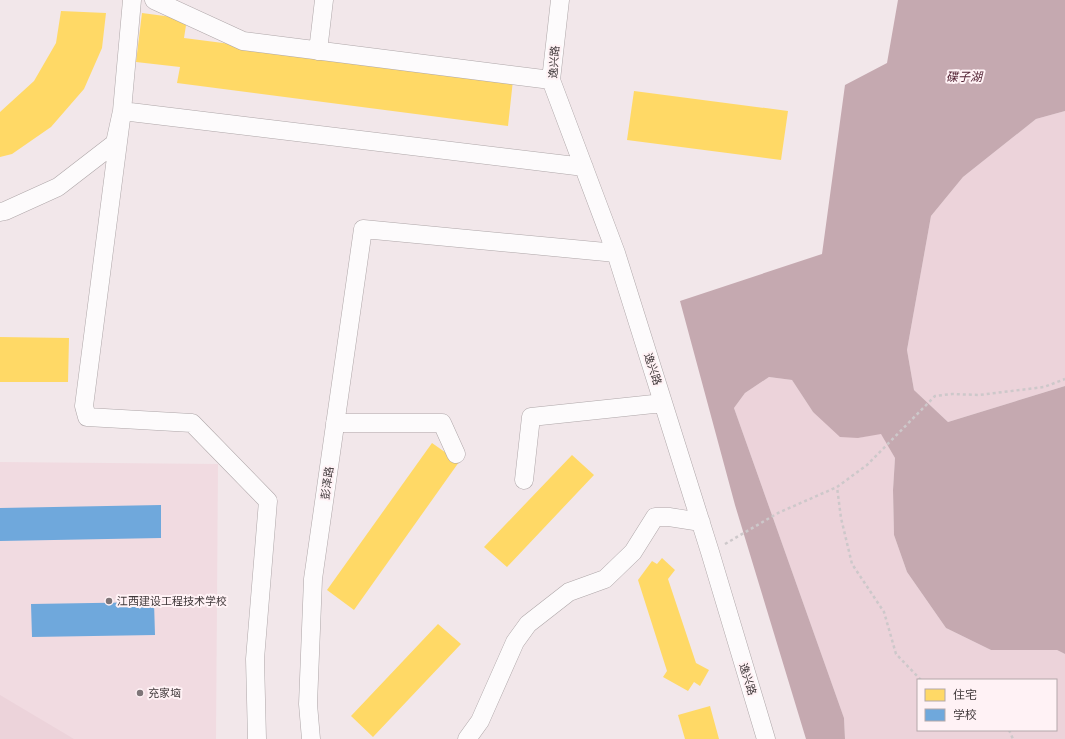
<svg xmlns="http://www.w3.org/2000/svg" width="1065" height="739" font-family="Helvetica,'Noto Sans SC',sans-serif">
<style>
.built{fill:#f1dbe1}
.green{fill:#ecd3da;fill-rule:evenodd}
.water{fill:#c5a9b0}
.homes{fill:#ffd966}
.schools{fill:#6fa8dc}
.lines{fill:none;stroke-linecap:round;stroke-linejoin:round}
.minor-casing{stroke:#aea6a8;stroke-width:19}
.path{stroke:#cdc8ca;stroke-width:2.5;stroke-dasharray:3 3;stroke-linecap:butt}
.minor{stroke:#fdfbfc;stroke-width:18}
.poi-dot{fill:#7e7578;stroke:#fff2f5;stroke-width:1.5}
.labels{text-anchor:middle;stroke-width:4;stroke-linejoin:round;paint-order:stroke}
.street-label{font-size:11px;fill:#40383a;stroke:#fff2f5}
.poi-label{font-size:11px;fill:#40383a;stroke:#fff2f5;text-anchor:start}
.water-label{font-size:12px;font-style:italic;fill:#501f30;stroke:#fff2f5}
</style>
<rect width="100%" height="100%" fill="#f2e7ea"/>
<path class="built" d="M0,462L218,464L216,739H0Z"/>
<path class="green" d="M1065,111V386L948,422L914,390L907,350L931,216L963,177L1036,119Z
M769,377L792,380L813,412L858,438L881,433L895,458L893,490L894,535L907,572L946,628L991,650H1057L1065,654V739H845L844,718L734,408L745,393ZM918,680H1056V730H918Z
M0,695L74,739H0Z"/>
<path class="water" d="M898,0H1065V111L1036,119L963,177L931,216L907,350L914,390L948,422L1065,386V654L1057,650H991L946,628L907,572L894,535L893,490L895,458L881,434L858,438L840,437L813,412L792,380L769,377L745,393L734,408L844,718L845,739H806L735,505L680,301L822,254L845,85L887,63Z"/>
<path class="homes" d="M61,11L106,13L102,48L84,89L51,127L12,154L0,157V112L34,81L56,43Z
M142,13L187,19L184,38L513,80L508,126L177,83L180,67L136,62Z
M634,91L788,111L781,160L627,140Z
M0,337L69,338L68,382H0Z
M432,443L459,462L354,610L327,590Z
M572,455L594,475L507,567L484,547Z
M662,558L675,570L668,579L696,663L709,670L700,686L694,682L688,691L663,677L667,671L638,580L652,561L657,564Z
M438,624L461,644L373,737L351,716Z
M710,706L719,739H685L678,715Z"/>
<path class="schools" d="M161,505V538L0,541V508Z
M154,602L155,635L32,637L31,604Z"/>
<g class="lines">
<g class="minor-casing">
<path id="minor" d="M154,0L243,41L551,80
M560,0L551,80L616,253L710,552L766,739
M318,51L324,0
M0,212L5,211L58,187L115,143L122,111L132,0
M335,423H442L456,454
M524,480L531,417L663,403
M257,739L255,659L268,501L192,423L87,417L84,406L122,111L584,167
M311,739L308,704L313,579L363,229L616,253
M467,739L480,721L515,642L528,624L569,592L605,579L633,552L655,517H669L701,522"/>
</g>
<path class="path" d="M725,544L778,513L837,487
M921,680L896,654L884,612L852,564L841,518L837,487L867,465L935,396L952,394L979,395L1044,387L1065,379
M1009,730L1013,739"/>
<use href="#minor" class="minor"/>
</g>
<g class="poi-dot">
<circle cx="109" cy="601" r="4"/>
<circle cx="140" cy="693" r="4"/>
</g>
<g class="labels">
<g class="street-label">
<text transform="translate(554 62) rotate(-86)" y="4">逸兴路</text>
<text transform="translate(653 369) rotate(72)" y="4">逸兴路</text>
<text transform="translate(327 483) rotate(-82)" y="4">彭泽路</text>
<text transform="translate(748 679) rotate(73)" y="4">逸兴路</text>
</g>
<g class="poi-label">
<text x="117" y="605">江西建设工程技术学校</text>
<text x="148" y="697">充家垴</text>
</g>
<g class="water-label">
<text x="964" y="81">碟子湖</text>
</g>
</g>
<rect x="917" y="679" width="140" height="52" fill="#fff2f5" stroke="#b3a8aa"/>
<rect x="925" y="689" width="20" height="12" fill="#ffd966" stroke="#b3a8aa"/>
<text x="953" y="699" font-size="12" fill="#40383a">住宅</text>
<rect x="925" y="709" width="20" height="12" fill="#6fa8dc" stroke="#b3a8aa"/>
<text x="953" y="719" font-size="12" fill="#40383a">学校</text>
</svg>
